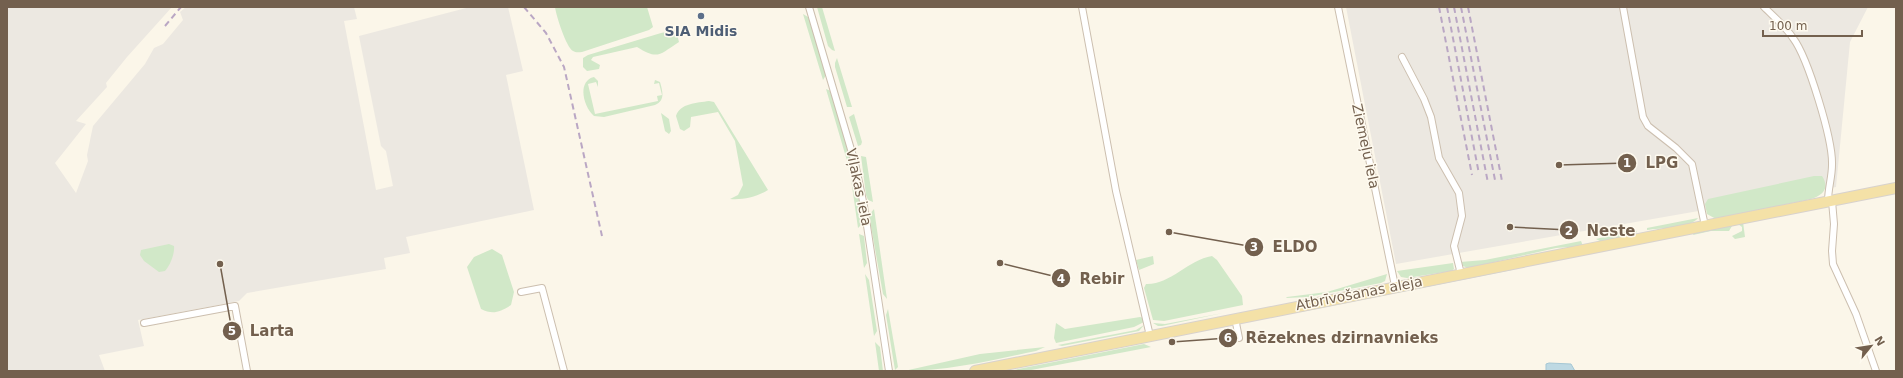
<svg xmlns="http://www.w3.org/2000/svg" width="1903" height="378" font-family="'DejaVu Sans',sans-serif">
<style>
.industrial{fill:#ece8e1}
.green{fill:#d1e8c8}
.water{fill:#bed9e3;stroke:#a5c7d4}
.lines{fill:none;stroke-linecap:round;stroke-linejoin:round}
.minor-casing{stroke:#ccbfaf;stroke-width:8}
.primary-casing{stroke:#d8d2cd;stroke-width:12}
.minor{stroke:#fff;stroke-width:6}
.primary{stroke:#f4e1a7;stroke-width:10}
.rail{stroke:#baa7c4;stroke-width:2;stroke-dasharray:6 4;stroke-linecap:butt}
.service-dot{fill:#5c6f8a;stroke:#fefaef;stroke-width:1.5}
.labels{text-anchor:middle;stroke-width:3;stroke-linejoin:round;paint-order:stroke}
.service-label{font-size:14px;font-weight:bold;fill:#4e5e75;stroke:#fefaef}
.street-label{font-size:14px;fill:#73604e;stroke:#fefaef}
.leader{fill:none;stroke:#73604e;stroke-width:1.5}
.callout-dot{fill:#73604e;stroke:#fefaef;stroke-width:1.5}
.mark-label{font-size:12px;text-anchor:middle;font-weight:bold;fill:#fff}
.callout-label{font-size:15px;text-anchor:middle;font-weight:bold;fill:#73604e;stroke:#fefaef;stroke-width:3;stroke-linejoin:round;paint-order:stroke}
</style>
<rect width="100%" height="100%" fill="#fbf6e9"/>
<path class="industrial" d="M7,7H172L127,57L106,83L107,87L76,121L86,124L55,163L76,193L88,161L87,155L93,126L145,64L154,48L163,44L183,20L180,12L186,7H354L357,19L344,21L376,190L393,186L386,151L381,146L359,36L470,7H508L523,71L506,75L534,210L406,237L410,253L384,258L386,269L247,293L239,301L138,320L144,346L99,355L105,371H7Z
M1346,7H1868L1850,42L1836,187L1396,264Z"/>
<path class="green" d="M555,7H647L653,27L649,30L582,52C579,52 576,53 573,51C566,47 556,15 555,7Z
M817,7H822L835,51L832,50L828,46Z
M803,14L808,17L811,23L826,75L823,80Z
M676,30L679,42C659,55 658,60 637,47L593,57L591,60L600,65L599,69L587,71L583,67V58L588,55L661,33Z
M837,58L852,107H847L835,67V63Z
M594,77L598,81V87L596,82L588,84L595,114L658,101L657,96L662,95L659,83L654,84L655,80L660,82C663,92 665,101 655,105L604,117L594,116C583,107 577,81 594,77Z
M826,89L831,91L852,164L850,171Z
M709,101L714,102L768,190C757,197 743,200 730,199L738,195L743,185L735,141L718,112L691,117L690,127L684,131L680,129L676,116C680,103 697,103 709,101Z
M661,113L669,119L671,131L669,134L665,131Z
M854,114L862,142L861,145L858,146L849,117Z
M861,156L866,157L873,202L868,200L866,195Z
M1814,176H1822C1830,188 1823,195 1811,199L1716,219L1707,214L1705,204L1708,199Z
M851,179L856,184L863,223L858,228Z
M874,209L887,299L883,294L869,215Z
M1698,218C1691,228 1659,228 1647,230V228Z
M1743,222L1745,237L1735,239L1732,236L1742,231V227L1738,224L1732,226L1729,231H1711L1693,235L1694,233Z
M1635,229L1637,232L1618,239L1602,242L1596,239Z
M859,234L864,236L867,263L864,268Z
M1581,241L1583,246L1556,248L1468,268L1463,266L1460,262L1485,260Z
M169,244L174,246C175,253 170,266 165,271L159,272L144,261L140,255L141,250Z
M492,249L502,255L514,292L511,305C500,312 493,315 481,309L467,267L474,257Z
M1153,256L1154,264L1139,270L1136,260Z
M1212,256L1217,260L1242,296L1243,305L1164,321L1153,320L1144,288L1146,284C1170,285 1188,260 1212,256Z
M1453,263L1454,269L1451,271L1407,278L1401,277L1397,271Z
M1511,269L1512,270L1301,312V311Z
M865,274L869,280L877,331L874,336Z
M1387,274L1385,281L1381,283L1308,297L1286,298L1287,297L1327,292Z
M888,309L898,367L895,370L886,315Z
M1223,313L1162,326H1158L1153,323L1165,324Z
M1140,317L1143,318L1144,322L1134,327L1056,343L1054,338L1056,323L1065,329Z
M1144,325L1139,331L1062,346L1058,345L1136,330Z
M875,342L880,347L883,371H879Z
M1144,344L1151,347L1026,371H1009Z
M1045,347L1036,351C993,360 949,371 904,371L980,354Z"/>
<path class="water" d="M1549,363L1571,364L1575,371H1546V364Z"/>
<g class="lines">
<g class="minor-casing">
<path id="minor" d="M809,7L855,163L864,206L889,371
M1082,7L1116,191L1150,336
M1338,7L1395,286
M1623,7L1643,117L1648,126L1676,148L1692,164L1705,226
M1764,7C1774,17 1785,26 1793,38C1808,58 1833,140 1832,165C1832,177 1828,189 1828,201
M1402,57L1424,99L1431,117L1439,158L1459,193L1462,216L1454,246L1461,274
M1832,201L1834,224L1832,251L1833,264L1856,314L1876,371
M521,292L542,288L564,371
M1235,318L1239,338
M144,323L235,306L247,371"/>
</g>
<g class="primary-casing">
<path id="primary" d="M975,371C1282,309 1589,249 1896,188"/>
</g>
<use href="#minor" class="minor"/>
<use href="#primary" class="primary"/>
<path class="rail" d="M524,7L546,33L564,67L602,236
M1439,7L1472,175
M1447,7L1479,174
M1454,7L1488,183
M1461,7L1495,180
M1468,7L1502,181
M165,26L181,7"/>
</g>
<circle class="service-dot" cx="701" cy="16" r="4"/>
<g class="labels">
<g class="service-label">
<text x="701" y="36">SIA Midis</text>
</g>
<g class="street-label">
<text transform="translate(1366 146) rotate(78)" y="5">Ziemeļu iela</text>
<text transform="translate(859 187) rotate(78)" y="5">Viļakas iela</text>
<text transform="translate(1359 293) rotate(-11)" y="5">Atbrīvošanas aleja</text>
</g>
</g>
<path class="leader" d="M1559 165L1627 163M1510 227L1569 230M1169 232L1254 247M1000 263L1061 278M220 264L232 331M1172 342L1228 338"/>
<g class="callout-dot">
<circle cx="1559" cy="165" r="4"/>
<circle cx="1510" cy="227" r="4"/>
<circle cx="1169" cy="232" r="4"/>
<circle cx="1000" cy="263" r="4"/>
<circle cx="220" cy="264" r="4"/>
<circle cx="1172" cy="342" r="4"/>
<circle cx="1627" cy="163" r="10"/>
<circle cx="1569" cy="230" r="10"/>
<circle cx="1254" cy="247" r="10"/>
<circle cx="1061" cy="278" r="10"/>
<circle cx="232" cy="331" r="10"/>
<circle cx="1228" cy="338" r="10"/>
</g>
<g class="mark-label">
<text x="1627" y="167">1</text>
<text x="1569" y="235">2</text>
<text x="1254" y="251">3</text>
<text x="1061" y="283">4</text>
<text x="232" y="335">5</text>
<text x="1228" y="342">6</text>
</g>
<g class="callout-label">
<text x="1662" y="168">LPG</text>
<text x="1611" y="236">Neste</text>
<text x="1295" y="252">ELDO</text>
<text x="1102" y="284">Rebir</text>
<text x="272" y="336">Larta</text>
<text x="1342" y="343">Rēzeknes dzirnavnieks</text>
</g>
<rect width="1903" height="378" fill="none" stroke="#73604e" stroke-width="16"/>
<g transform="translate(1871 346) rotate(60)" stroke="#fefaef" stroke-width="3" paint-order="stroke">
<path d="M0-3L7 15L0 10L-7 15Z" fill="#73604e"/>
<text y="-6" font-size="11" font-weight="bold" text-anchor="middle" fill="#73604e">N</text>
</g>
<path d="M1763 30v6h99v-6" fill="none" stroke="#73604e" stroke-width="2"/>
<text x="1769" y="30" font-size="12" fill="#73604e" stroke="#fefaef" stroke-width="3" paint-order="stroke">100 m</text>
</svg>
